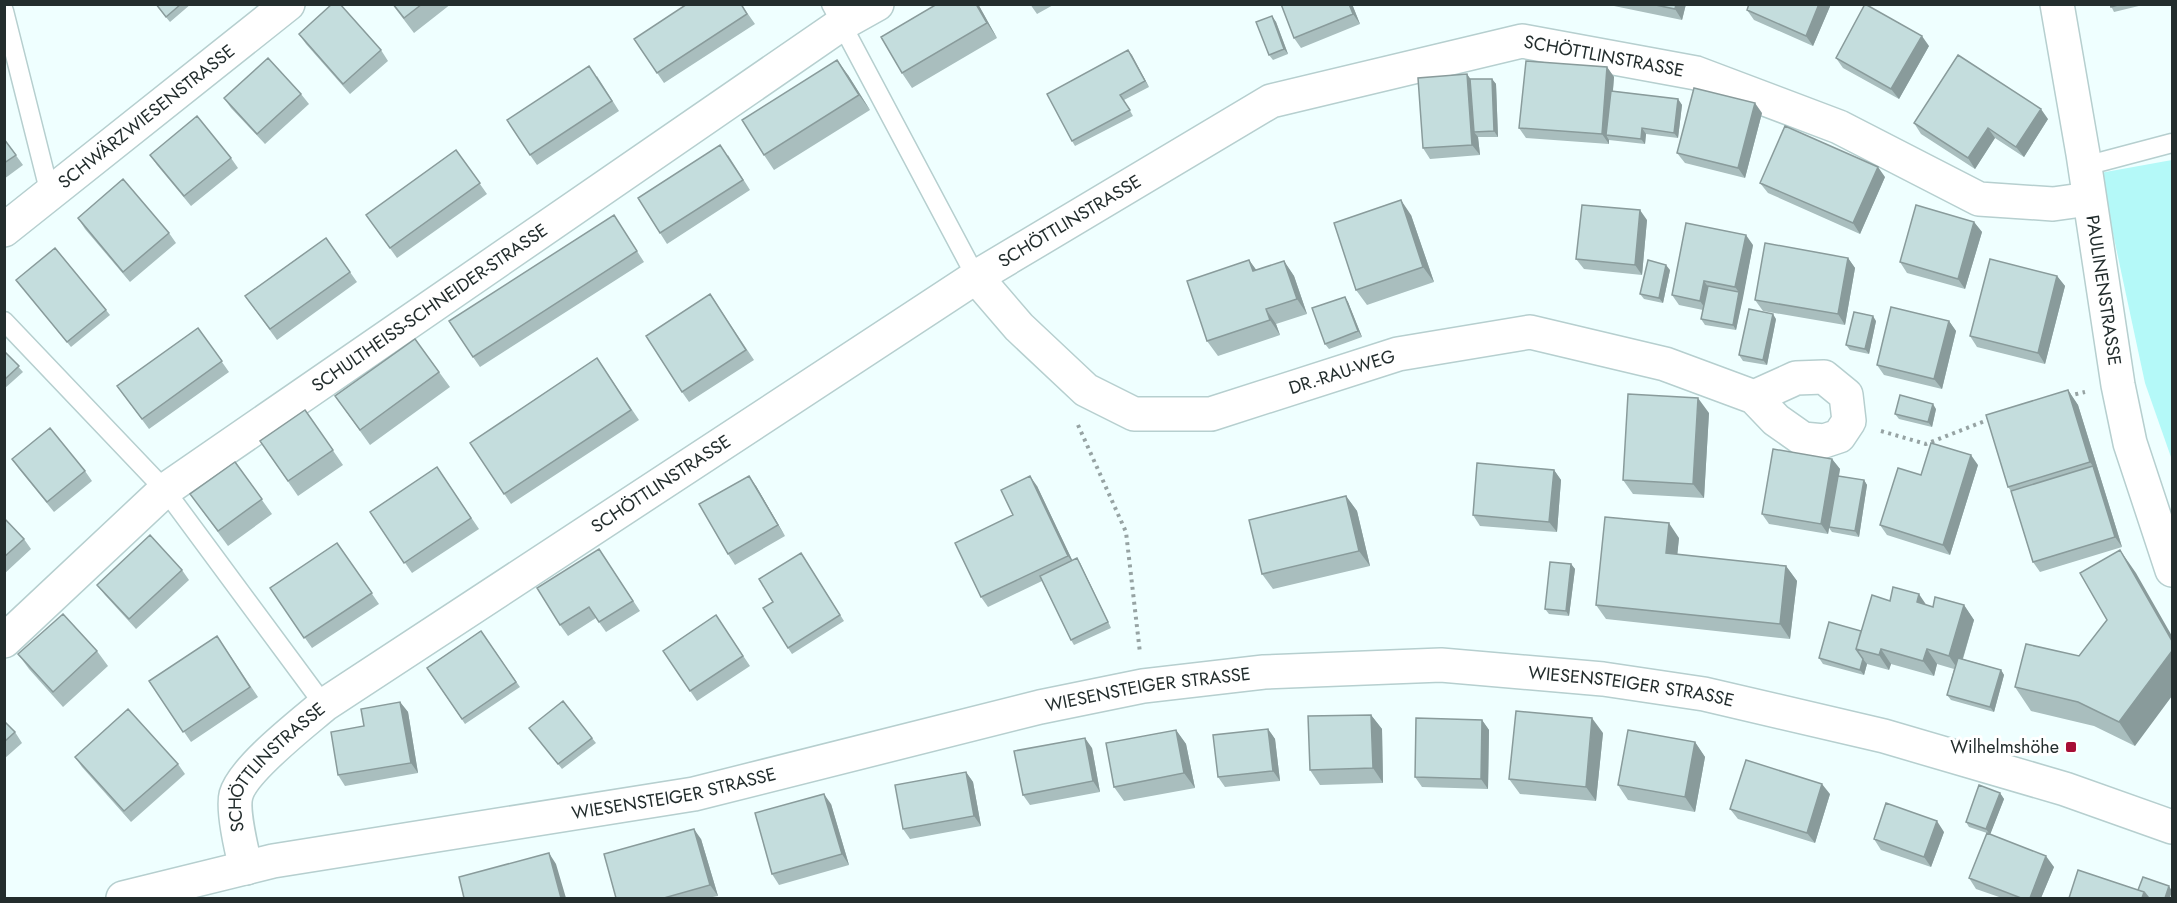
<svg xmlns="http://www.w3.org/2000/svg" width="2177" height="903" font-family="Jost,sans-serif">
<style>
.green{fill:#b4f9f8}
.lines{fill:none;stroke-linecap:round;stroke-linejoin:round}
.service-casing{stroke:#b6cfcf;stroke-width:21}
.minor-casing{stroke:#b6cfcf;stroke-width:36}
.secondary-casing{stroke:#b6cfcf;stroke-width:36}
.path{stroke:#96a3a3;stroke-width:4;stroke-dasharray:3 4.5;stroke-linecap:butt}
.service{stroke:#fff;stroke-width:18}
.minor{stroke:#fff;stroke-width:33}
.secondary{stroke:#fff;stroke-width:33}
.wall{fill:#a9bebe}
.shaded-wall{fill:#899b9b}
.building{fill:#c4dddd;stroke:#899b9b;stroke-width:1.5}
.poi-dot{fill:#a70e36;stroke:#fff;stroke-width:2}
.labels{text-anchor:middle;stroke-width:6;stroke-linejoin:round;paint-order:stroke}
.street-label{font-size:18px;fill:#232d2d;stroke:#fff}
.poi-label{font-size:18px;fill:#232d2d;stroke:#fff;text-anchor:end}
</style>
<rect width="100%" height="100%" fill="#efffff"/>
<path class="green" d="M2172,160V460L2145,383L2100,173Z"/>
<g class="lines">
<g class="service-casing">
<path id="service" d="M831,4L976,277
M4,11L50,194
M2085,166L2172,143
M4,321L165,490L324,705"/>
</g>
<g class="minor-casing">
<g id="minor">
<path id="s1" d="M2057,4L2083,154L2118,385L2130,443L2172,570"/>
<path id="s2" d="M4,230L288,4"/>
<path id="s3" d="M976,277L1019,327L1086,390L1134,414H1211L1398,354L1530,332L1665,364L1754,397L1776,420L1803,439L1824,441L1839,436L1849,421L1846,395L1824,377L1796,378L1754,397"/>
<path id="s4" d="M4,641L165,490L843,23L877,4"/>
<path id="s5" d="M246,868C242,852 232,810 236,795C243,769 303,723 324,705L976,277L1271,101L1522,41L1696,73L1839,127L1979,199L2053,204L2089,199"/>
</g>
</g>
<g class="secondary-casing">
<g id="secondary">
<path id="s6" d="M123,898L273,861L694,794L1040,707L1143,686L1264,672L1441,665L1603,679L1704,694L1884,736L2065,789L2172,827"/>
</g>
</g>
<path class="path" d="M2068,396L2085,392
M1078,425L1126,532L1140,653
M1881,431L1926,444L1990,419"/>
<use href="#service" class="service"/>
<use href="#minor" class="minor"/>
<use href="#secondary" class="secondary"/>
</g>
<path class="wall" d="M155,4H191L170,22Z
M392,4H451L414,33Z
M741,4L755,24L664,83L634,39Z
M937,4H978L997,38L912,88L902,73Z
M1030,4H1055L1037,14Z
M1352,4L1360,24L1301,48L1294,38Z
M1613,4H1686L1682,20L1614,6Z
M1831,4L1813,46L1754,20L1747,10Z
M2110,4H2147L2114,12Z
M1272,16L1276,22L1288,54L1273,60L1269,55Z
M299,34L381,50L388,61L350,94L306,44Z
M1929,46L1899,99L1843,68L1836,58Z
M1128,50L1149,87L1124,100L1133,116L1075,146L1072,141Z
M1607,67L1614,77L1613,91L1678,99L1682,105L1678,138L1646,134L1645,144L1609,140V144L1526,138L1519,128Z
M1467,74L1470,79H1492L1496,84L1498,137H1478L1480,155L1430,159L1423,148Z
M848,75L870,110L774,170L764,155Z
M597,76L619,111L537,165L530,155Z
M301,94L309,104L265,144L231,108L224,98Z
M1762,113L1745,178L1685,163L1677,153Z
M2048,119L2024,157L1995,138L1975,169L1921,134L1914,123Z
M4,139L23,165L4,179Z
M456,150L487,194L397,258L366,215Z
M150,155L231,158L238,168L191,206L157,165Z
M728,155L750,190L667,244L660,233Z
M1885,177L1860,234L1768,193L1760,183Z
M614,215L644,262L480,367L473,357Z
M1411,215L1434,282L1367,305L1356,290Z
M78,218L169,233L176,243L130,282L85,229Z
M1647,220L1642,275L1584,269L1576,259Z
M1974,222L1982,232L1965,289L1907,273L1900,262Z
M326,238L357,282L277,340L245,296Z
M1753,245L1736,330L1705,325L1701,319L1703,310L1679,305L1672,295Z
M1848,258L1855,268L1845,325L1763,311L1755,300Z
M1249,260L1256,270L1284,261L1294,276L1307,314L1276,324L1280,335L1218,356L1207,341Z
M1670,270L1663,303L1644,299L1640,294Z
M2057,276L2065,286L2045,364L1977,347L1970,336Z
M16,280L106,310L110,315L71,347Z
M710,294L754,360L689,402L682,392Z
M1345,297L1348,302L1362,337L1329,349L1325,344Z
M1776,319L1767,365L1743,361L1739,355Z
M1876,321L1869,354L1850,350L1846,345Z
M1949,321L1956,331L1942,389L1884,375L1877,365Z
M198,328L229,372L149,429L117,386Z
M415,339L450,387L370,445L335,396Z
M4,351L23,372L4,389Z
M597,358L639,420L511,504L470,443Z
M2068,390L2078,405L2122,547L2040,572L2033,562L2011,491L2008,487Z
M1936,409L1932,427L1899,419L1895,414Z
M305,410L343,465L298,496L260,441Z
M1709,413L1704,498L1633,494L1623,480Z
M12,459L85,471L92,481L54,512L19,469Z
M1832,459L1840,469L1839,476L1864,480L1867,485L1859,537L1832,532L1829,528L1828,534L1769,524L1762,514Z
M235,462L272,514L228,546L201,509Z
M1978,465L1950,555L1887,535L1880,525L1921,475Z
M437,467L479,529L412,573L370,512Z
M1554,470L1561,480L1557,532L1480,526L1473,515Z
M756,486L785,536L735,565L728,554Z
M1037,486L1072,560L1080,563L1111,628L1074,645L1071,640L1042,581L988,607L981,597L1013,515Z
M1346,496L1357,511L1370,566L1273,589L1262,574Z
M4,518L24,539L31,549L4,574Z
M1679,538L1677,555L1786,566L1797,581L1790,639L1606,619L1596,605Z
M337,543L379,604L312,648L270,588Z
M599,549L640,611L606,632L596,618L568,636L560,625Z
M801,553L844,621L792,654L788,648L773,602Z
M1571,564L1575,569L1569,616L1549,614L1545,609Z
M182,570L189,580L136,629L105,595L97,585Z
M2136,573L2135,746L2094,726L2031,711L2015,687L2079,656L2107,620Z
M1890,601L1927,605L1933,607L1964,605L1974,620L1963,659L2001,670L2004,675L1994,712L1951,700L1947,695L1954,669L1937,664L1934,676L1891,664L1889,670L1867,664L1864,675L1823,664L1819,658L1861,631Z
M716,615L750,666L697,701L663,651Z
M481,631L520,687L465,724L427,668Z
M217,636L258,697L191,742L149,681Z
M97,651L108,666L63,707L29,669L18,654Z
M400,702L408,712L418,773L345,786L338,775L364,726Z
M1371,715L1382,729L1383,783L1320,785L1310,770Z
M1482,720L1489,730L1488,789L1422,787L1415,777Z
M4,721L15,732L22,743L4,759Z
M1268,729L1275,739L1280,781L1225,787L1218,777Z
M1176,730L1186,744L1195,788L1124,801L1114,787Z
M533,733L592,738L596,743L562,769Z
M1603,733L1596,801L1520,794L1509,779Z
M1695,742L1705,757L1695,812L1628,800L1618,785Z
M1092,748L1100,792L1030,805L1023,795Z
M75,757L178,764L185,774L131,822L82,767Z
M966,772L973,782L981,826L910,839L903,829Z
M2000,793L2004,799L1990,834L2054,867L2041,898H2002L1976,889L1969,878L1987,833L1969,827L1966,822Z
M1830,794L1815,843L1738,819L1730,809Z
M831,804L849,865L779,885L772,874Z
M1944,832L1931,867L1881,850L1874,839Z
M701,839L718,896L707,898H616Z"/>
<path class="shaded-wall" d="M976,4H978L997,38L987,23Z
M1349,4H1352L1360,24L1353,14Z
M1676,4H1686L1682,20L1675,9Z
M1819,4H1831L1813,46L1806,36Z
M1272,16L1276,22L1288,54L1284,49Z
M1922,36L1929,46L1899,99L1891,89Z
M1128,50L1132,55L1149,87L1145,81Z
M837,60L848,75L870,110L859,95Z
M1607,67L1614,77L1609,135H1606L1609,140V144L1602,134Z
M1467,74L1474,84V132L1478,137L1480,155L1472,145Z
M1492,79L1496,84L1498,137L1494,131Z
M1678,99L1682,105L1678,138L1674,133Z
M1755,103L1762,113L1745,178L1738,168Z
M2041,109L2048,119L2024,157L2016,147Z
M1642,128L1646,134L1645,144L1641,139Z
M1988,128L1995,138L1975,169L1968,158Z
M1878,167L1885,177L1860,234L1853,223Z
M1401,200L1411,215L1434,282L1423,267Z
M1640,210L1647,220L1642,275L1635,265Z
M1974,222L1982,232L1965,289L1958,279Z
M1746,235L1753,245L1743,298L1735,287Z
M1848,258L1855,268L1845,325L1838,314Z
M1249,260L1260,275L1253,271Z
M1284,261L1294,276L1307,314L1297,299Z
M1666,265L1670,270L1663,303L1659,298Z
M2057,276L2065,286L2045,364L2038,353Z
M1704,281L1711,291L1707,311L1700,301Z
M1739,292L1743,298L1736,330L1733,325Z
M1345,297L1348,302L1362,337L1358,331Z
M1266,309L1276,324L1280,335L1270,320Z
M1773,314L1776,319L1767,365L1763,360Z
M1873,316L1876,321L1869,354L1865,349Z
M1949,321L1956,331L1942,389L1934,379Z
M2068,390L2078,405L2100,476L2090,462Z
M1698,398L1709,413L1704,498L1693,484Z
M1933,404L1936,409L1932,427L1928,422Z
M1971,455L1978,465L1950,555L1943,545Z
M1832,459L1840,469L1828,534L1821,524Z
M2093,466L2100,476L2122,547L2115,537Z
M1554,470L1561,480L1557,532L1549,522Z
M749,476L756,486L785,536L778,525Z
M1030,476L1037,486L1075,566L1068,556Z
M1864,480L1867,485L1859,537L1855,531Z
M1346,496L1357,511L1370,566L1359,551Z
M1669,523L1679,538L1676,568L1666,553Z
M2120,550L2136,573L2172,636V641Z
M1077,558L1080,563L1111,628L1108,622Z
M1571,564L1575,569L1569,616L1566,611Z
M1786,566L1797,581L1790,639L1780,624Z
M1919,594L1929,609L1917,602Z
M1964,605L1974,620L1959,671L1949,656Z
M1881,649L1891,664L1889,670L1879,655Z
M1927,649L1937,664L1934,676L1923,661Z
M2172,651V696L2135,746L2119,722Z
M1863,659L1867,664L1864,675L1860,670Z
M2001,670L2004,675L1994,712L1990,707Z
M400,702L408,712L418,773L411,763Z
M1371,715L1382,729L1383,783L1373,768Z
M1592,718L1603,733L1596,801L1586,787Z
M1482,720L1489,730L1488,789L1481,779Z
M1268,729L1275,739L1280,781L1273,771Z
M1176,730L1186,744L1195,788L1184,773Z
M1085,738L1092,748L1100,792L1093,781Z
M1695,742L1705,757L1695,812L1685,797Z
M966,772L973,782L981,826L974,816Z
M1822,784L1830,794L1815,843L1807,833Z
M2000,793L2004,799L1990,835L1986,829Z
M824,794L831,804L849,865L842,854Z
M1937,821L1944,832L1931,867L1924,857Z
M694,829L701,839L718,896L710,885Z
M549,853L556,864L566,898H561Z
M2046,856L2054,867L2041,898H2030Z
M2169,886L2172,891L2170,898H2165Z
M2144,892L2149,898H2142Z"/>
<path class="building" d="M156,4H181L166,17Z
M332,4H340L381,50L343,84L299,34Z
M393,4H422L404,18Z
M687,4H741L747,14L657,73L634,39Z
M937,4H976L987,23L902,73L881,37Z
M1281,4H1349L1353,14L1294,38Z
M1651,4H1676L1675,9Z
M1749,4H1819L1806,36L1747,10Z
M1865,4L1922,36L1891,89L1836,58Z
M2110,4H2121L2111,7Z
M1272,16L1284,49L1269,55L1256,22Z
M1128,50L1145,81L1120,95L1130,110L1072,141L1047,94Z
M1958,55L2041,109L2016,147L1988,128L1968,158L1914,123Z
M268,58L301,94L257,134L224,98Z
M837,60L859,95L764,155L742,120Z
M1526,61L1607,67L1602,134L1519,128Z
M589,66L612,101L530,155L507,120Z
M1467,74L1472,145L1423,148L1418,78Z
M1470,79H1492L1494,131L1474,132Z
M1694,88L1755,103L1738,168L1677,153Z
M1611,91L1678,99L1674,133L1642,128L1641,139L1606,135Z
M197,116L231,158L184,196L150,155Z
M1785,126L1878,167L1853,223L1760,183Z
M4,139L16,155L4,163Z
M720,145L743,180L660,233L638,198Z
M456,150L480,183L390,248L366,215Z
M123,179L169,233L123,272L78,218Z
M1401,200L1423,267L1356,290L1334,223Z
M1582,205L1640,210L1635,265L1576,259Z
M1916,205L1974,222L1958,279L1900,262Z
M614,215L637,251L473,357L449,321Z
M1686,223L1746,235L1735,287L1704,281L1700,301L1672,295Z
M326,238L350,272L270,329L245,296Z
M1765,243L1848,258L1838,314L1755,300Z
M55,248L106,310L67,342L16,280Z
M1990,259L2057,276L2038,353L1970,336Z
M1249,260L1253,271L1284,261L1297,299L1266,309L1270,320L1207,341L1187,281Z
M1648,260L1666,265L1659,298L1640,294Z
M1708,286L1739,292L1733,325L1701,319Z
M710,294L746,350L682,392L646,336Z
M1345,297L1358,331L1325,344L1312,308Z
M1891,307L1949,321L1934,379L1877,365Z
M1749,309L1773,314L1763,360L1739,355Z
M1854,312L1873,316L1865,349L1846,345Z
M198,328L222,361L142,419L117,386Z
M415,339L439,372L360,430L335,396Z
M4,351L19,366L4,380Z
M597,358L631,410L504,494L470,443Z
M2068,390L2090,462L2008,487L1986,415Z
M1628,394L1698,398L1693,484L1623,480Z
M1900,395L1933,404L1928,422L1895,414Z
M305,410L333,450L288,481L260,441Z
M50,428L85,471L47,502L12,459Z
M1931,443L1971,455L1943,545L1880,525L1898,468L1921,475Z
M1773,449L1832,459L1821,524L1762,514Z
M235,462L262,499L218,531L190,494Z
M1477,463L1554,470L1549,522L1473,515Z
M2093,466L2115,537L2033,562L2011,491Z
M437,467L471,518L404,563L370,512Z
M749,476L778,525L728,554L699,504Z
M1030,476L1068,556L981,597L955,543L1013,515L1001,490Z
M1838,476L1864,480L1855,531L1829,527Z
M1346,496L1359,551L1262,574L1249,520Z
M1605,517L1669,523L1666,553L1786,566L1780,624L1596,605Z
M4,518L24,539L4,557Z
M150,535L182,570L129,619L97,585Z
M337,543L372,593L304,638L270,588Z
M599,549L633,601L599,622L589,607L560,625L537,588Z
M2120,550L2172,641V651L2119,722L2078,702L2015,687L2026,644L2079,656L2107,620L2080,573Z
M801,553L840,615L788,648L763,608L773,602L759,579Z
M1077,558L1108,622L1071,640L1040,576Z
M1550,562L1571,564L1566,611L1545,609Z
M1893,587L1919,594L1917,602L1933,607L1935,597L1964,605L1949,656L1927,649L1923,661L1881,649L1879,655L1856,649L1872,595L1890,601Z
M63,614L97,651L53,692L18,654Z
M716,615L743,656L690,691L663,651Z
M1829,622L1861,631L1856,649L1863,659L1860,670L1819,658Z
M481,631L516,682L462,719L427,668Z
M217,636L250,687L183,732L149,681Z
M1958,658L2001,670L1990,707L1947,695Z
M563,701L592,738L558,764L529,728Z
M400,702L411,763L338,775L331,732L364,726L361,709Z
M128,709L178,764L124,811L75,757Z
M1516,711L1592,718L1586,787L1509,779Z
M1371,715L1373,768L1310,770L1308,716Z
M1416,718L1482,720L1481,779L1415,777Z
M4,721L15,732L4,742Z
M1268,729L1273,771L1218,777L1213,735Z
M1176,730L1184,773L1114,787L1106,743Z
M1628,730L1695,742L1685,797L1618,785Z
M1085,738L1093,781L1023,795L1014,751Z
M1746,760L1822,784L1807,833L1730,809Z
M966,772L974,816L903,829L895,785Z
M1979,785L2000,793L1986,829L1966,822Z
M824,794L842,854L772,874L755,813Z
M1886,803L1937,821L1924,857L1874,839Z
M694,829L710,885L664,898H616L604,854Z
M1987,833L2046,856L2030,898H2021L1969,878Z
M549,853L561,898H464L459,877Z
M2078,870L2144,892L2142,898H2069Z
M2143,877L2169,886L2165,898H2147L2148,897L2144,892L2138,890Z"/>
<rect class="poi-dot" x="2065" y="741" width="12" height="12" rx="3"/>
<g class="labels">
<g class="street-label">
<text dy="6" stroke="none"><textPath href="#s5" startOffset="1666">SCHÖTTLINSTRASSE</textPath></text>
<text dy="6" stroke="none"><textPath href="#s2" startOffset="182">SCHWÄRZWIESENSTRASSE</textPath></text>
<text dy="6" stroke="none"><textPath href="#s5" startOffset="1090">SCHÖTTLINSTRASSE</textPath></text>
<text dy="6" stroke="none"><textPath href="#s1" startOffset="290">PAULINENSTRASSE</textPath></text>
<text dy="6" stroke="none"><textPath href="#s4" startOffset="542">SCHULTHEISS-SCHNEIDER-STRASSE</textPath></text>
<text dy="6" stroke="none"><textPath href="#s3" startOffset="426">DR.-RAU-WEG</textPath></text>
<text dy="6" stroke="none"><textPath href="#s5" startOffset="604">SCHÖTTLINSTRASSE</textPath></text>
<text dy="6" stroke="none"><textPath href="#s6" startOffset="1533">WIESENSTEIGER STRASSE</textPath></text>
<text dy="6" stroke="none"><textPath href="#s6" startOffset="1047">WIESENSTEIGER STRASSE</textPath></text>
<text dy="6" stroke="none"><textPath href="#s5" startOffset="118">SCHÖTTLINSTRASSE</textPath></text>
<text dy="6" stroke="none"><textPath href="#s6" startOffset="561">WIESENSTEIGER STRASSE</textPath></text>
</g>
<g class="poi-label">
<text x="2059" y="753">Wilhelmshöhe</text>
</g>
</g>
<rect width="2177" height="903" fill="none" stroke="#232d2d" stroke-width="12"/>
</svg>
